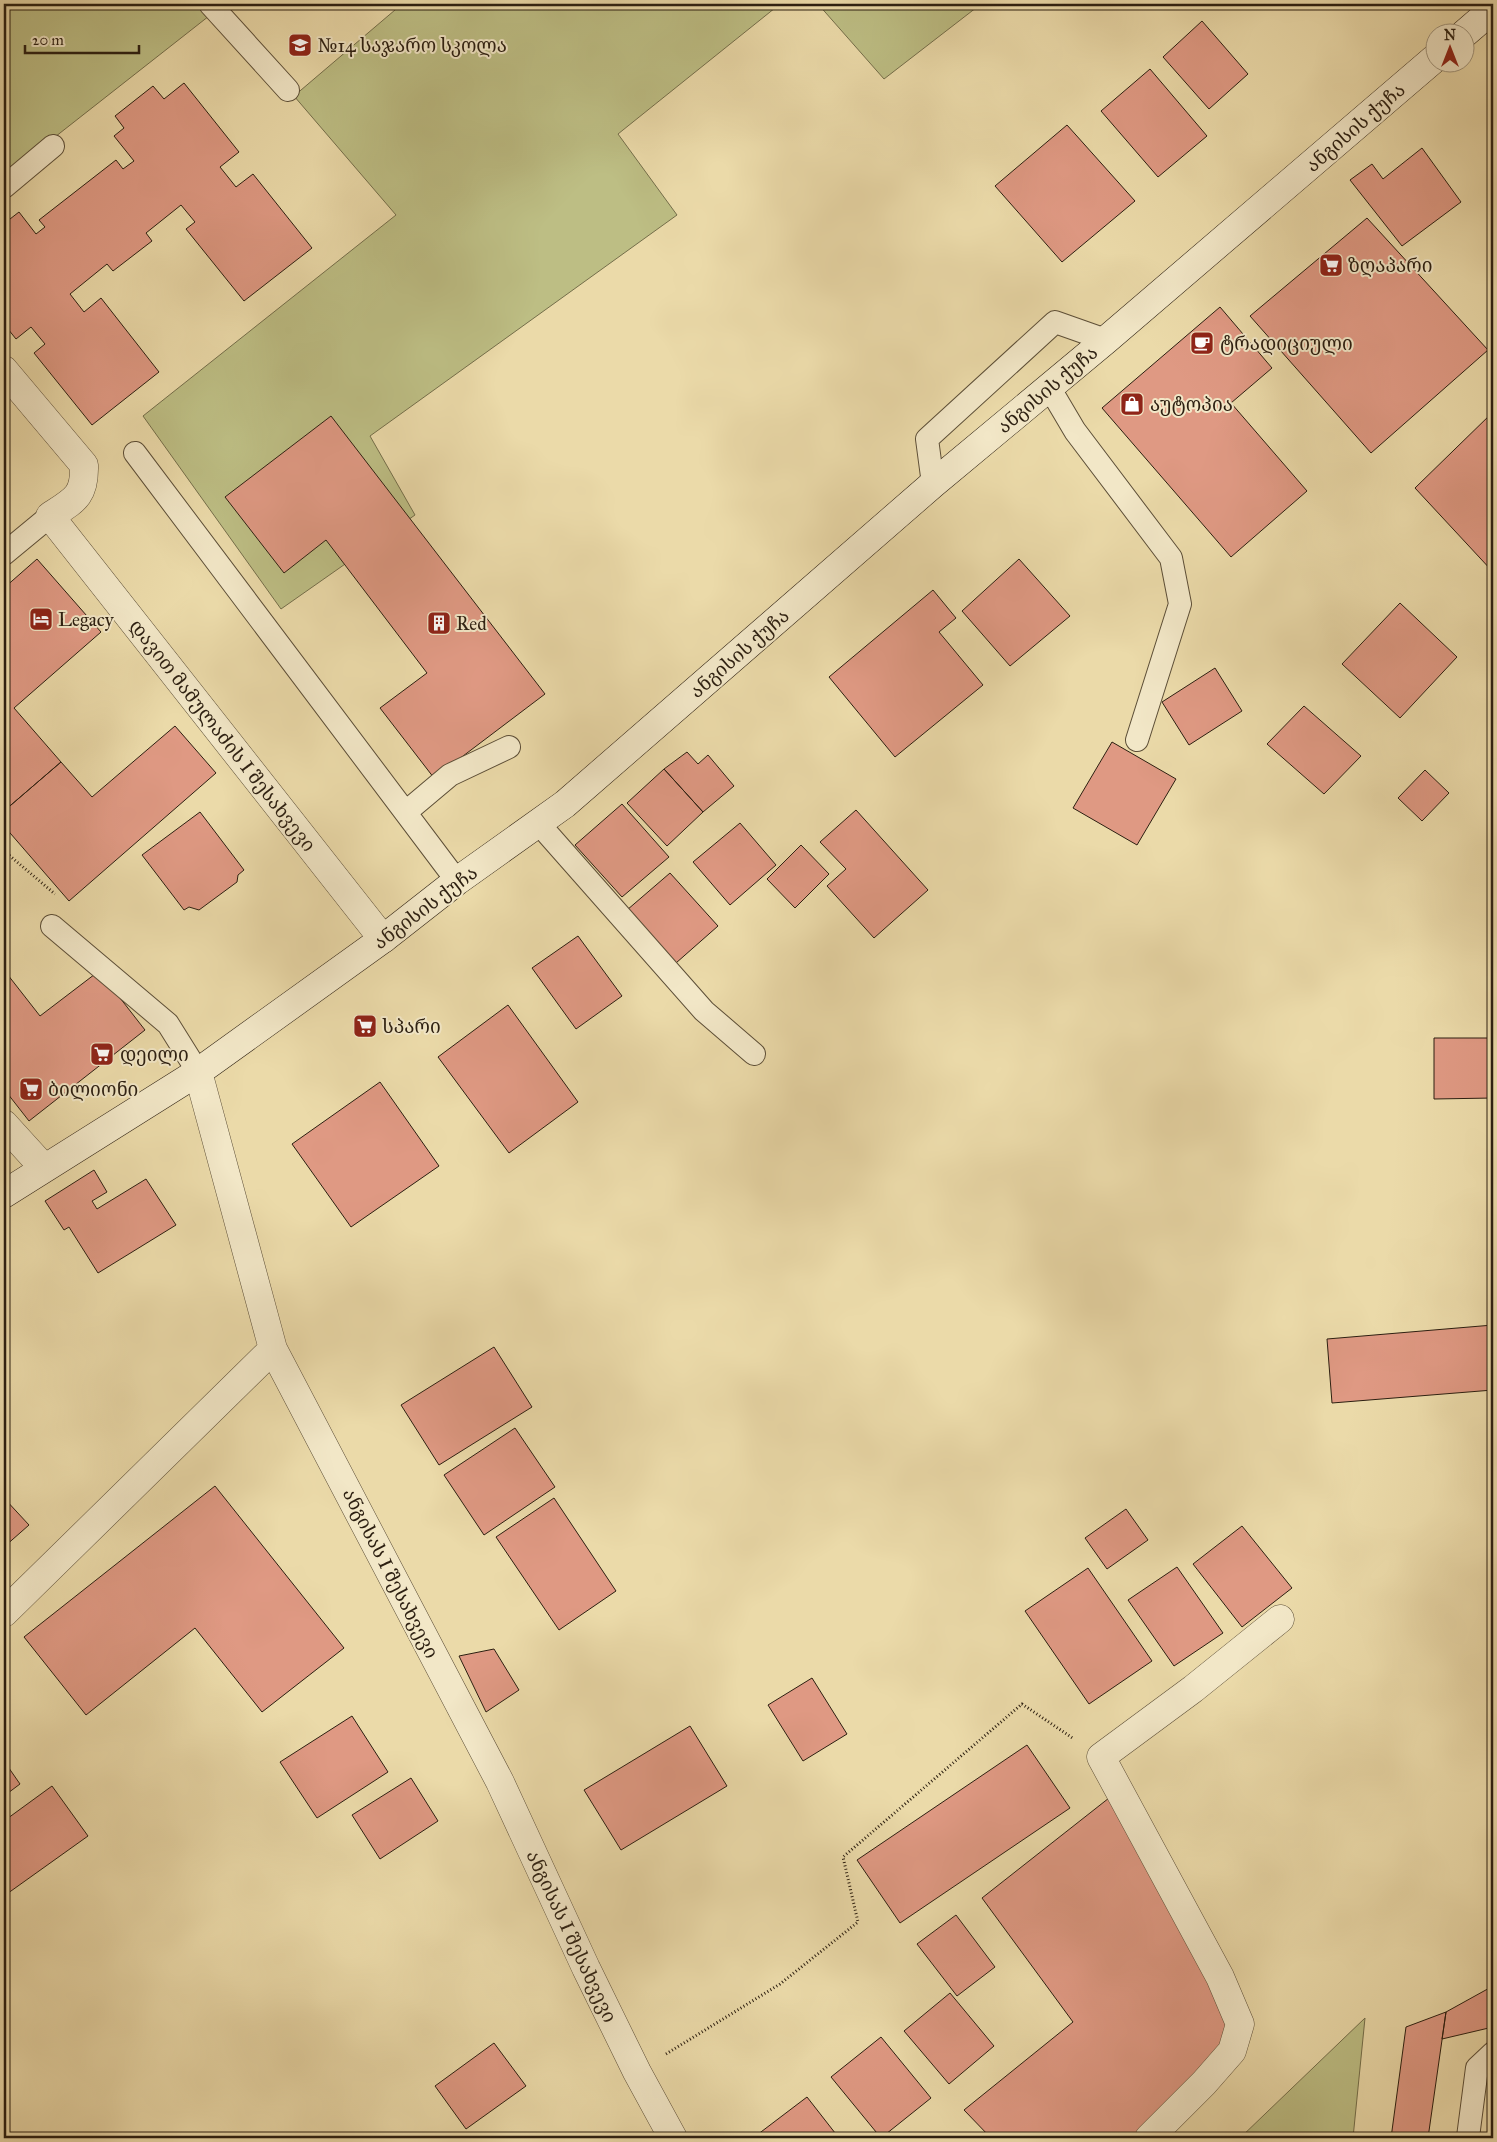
<svg xmlns="http://www.w3.org/2000/svg" width="1497" height="2142" font-family="'IM FELL Great Primer','Noto Serif Georgian',serif">
<style>
.green{fill:#bdbe84;stroke:#746e4a}
.building{fill:#df9983;stroke:#2c1f11}
.lines{fill:none;stroke-linecap:round;stroke-linejoin:round}
.lane-casing{stroke:#5c4e37;stroke-width:24}
.street-casing{stroke:#5c4e37;stroke-width:29}
.secondary-casing{stroke:#2c1f11;stroke-width:29}
.path{stroke:#2c1f11;stroke-width:3;stroke-dasharray:1 2.5;stroke-linecap:butt}
.lane{stroke:#f2e7c7;stroke-width:22}
.street{stroke:#f2e7c7;stroke-width:28}
.secondary{stroke:#f2e7c7;stroke-width:28}
.labels{text-anchor:middle;stroke-width:4;stroke-linejoin:round;paint-order:stroke}
.poi-label{font-size:19px;fill:#2c1f11;stroke:#f2e7c7;text-anchor:start}
.street-label{font-size:19px;fill:#2c1f11;stroke:#f2e7c7}
</style>
<rect width="100%" height="100%" fill="#ebdaa9"/>
<filter id="stains"><feTurbulence type="fractalNoise" baseFrequency=".004" numOctaves="4"/><feColorMatrix values="0 0 0 0 .2 0 0 0 0 .09 0 0 0 0 .02 0 0 0 .5 -.17"/></filter>
<radialGradient id="worn" r=".72"><stop offset=".6" stop-color="#630" stop-opacity="0"/><stop offset="1" stop-color="#630" stop-opacity=".3"/></radialGradient>
<path class="green" d="M4,4H199L209,16L4,177Z
M402,4H780L618,134L677,215L370,436L415,515L281,609L143,416L396,215L294,96Z
M818,4H981L884,79Z
M1365,2018L1353,2138H1240Z"/>
<path class="building" d="M1202,21L1248,74L1209,109L1163,57Z
M1150,69L1207,136L1158,177L1101,111Z
M184,83L239,152L220,167L236,187L253,174L312,248L244,301L186,229L195,222L181,205L146,233L152,241L113,271L107,264L70,294L84,312L101,298L159,372L92,425L34,353L45,344L31,327L16,339L4,324V211L10,219L19,212L36,234L45,227L39,220L116,160L123,169L134,161L114,136L124,128L115,116L153,86L164,99Z
M1067,125L1135,201L1062,262L995,186Z
M1422,148L1461,202L1402,246L1350,180L1372,164L1383,179Z
M1367,218L1488,350L1371,453L1250,316Z
M1220,307L1272,368L1231,403L1307,491L1231,557L1102,408Z
M1493,412V572L1415,488Z
M331,416L545,694L434,778L380,708L427,673L326,540L284,573L225,497Z
M37,559L101,632L14,708L61,762L4,811V588Z
M1019,559L1070,616L1010,666L962,611Z
M933,590L956,618L939,632L983,685L895,757L829,677Z
M1400,603L1457,657L1400,718L1342,664Z
M1215,668L1242,711L1189,745L1162,702Z
M1304,706L1361,756L1324,794L1267,744Z
M175,726L216,773L69,901L4,826V811L61,762L92,797Z
M1112,742L1176,779L1137,845L1073,808Z
M687,752L698,764L708,755L734,786L703,812L664,769Z
M664,769L703,812L667,846L627,803Z
M1425,770L1449,793L1422,821L1398,798Z
M622,804L669,857L622,897L575,845Z
M856,810L928,890L874,938L827,886L846,869L820,842Z
M200,812L244,870L238,875L237,882L199,910L189,907L184,910L142,855Z
M740,823L776,865L730,905L693,862Z
M801,845L829,874L795,908L767,879Z
M670,873L718,926L676,963L627,910Z
M578,936L622,996L576,1029L532,968Z
M4,970L40,1016L99,971L145,1030L29,1121L4,1089Z
M508,1005L578,1102L509,1153L438,1057Z
M1434,1038H1493V1098L1434,1099Z
M380,1082L439,1166L351,1227L292,1144Z
M94,1170L107,1192L92,1201L97,1209L146,1179L176,1225L98,1273L69,1227L64,1230L45,1201Z
M1493,1325V1390L1332,1403L1327,1339Z
M494,1347L532,1407L439,1465L401,1405Z
M515,1428L555,1487L484,1535L444,1475Z
M215,1486L344,1648L262,1712L195,1628L86,1715L24,1637Z
M4,1498L29,1525L4,1547Z
M554,1498L616,1591L559,1630L496,1537Z
M1126,1509L1148,1540L1107,1569L1085,1538Z
M1242,1526L1292,1588L1242,1627L1193,1564Z
M1177,1567L1223,1633L1174,1666L1128,1600Z
M1088,1568L1152,1661L1089,1704L1025,1611Z
M494,1649L519,1690L486,1712L459,1656Z
M812,1678L847,1734L803,1761L768,1705Z
M352,1716L388,1772L317,1818L280,1762Z
M690,1726L727,1786L621,1850L584,1790Z
M1027,1745L1070,1808L900,1923L857,1860Z
M4,1761L20,1784L4,1796Z
M411,1778L438,1821L380,1859L352,1815Z
M52,1786L88,1836L4,1896V1821Z
M1109,1798L1231,2025L1222,2051L1144,2138H991L964,2110L1073,2022L982,1898Z
M956,1915L995,1967L957,1996L917,1944Z
M1493,1986V2027L1442,2039L1446,2012Z
M950,1993L994,2046L949,2084L904,2031Z
M1446,2012L1428,2138H1391L1406,2027Z
M881,2037L931,2098L881,2138L831,2077Z
M494,2043L526,2086L466,2129L435,2086Z
M807,2097L839,2138H753Z"/>
<g class="lines">
<g class="lane-casing">
<path id="lane" d="M210,4L288,90
M4,187L53,146
M1049,387L1075,431L1171,558L1180,604L1137,740
M135,453L457,881
M933,484L927,439L1055,322L1106,340
M4,554L50,516
M406,812L450,775L509,747
M539,824L704,1011L754,1054
M52,926L168,1024L198,1072
M1468,2137L1477,2068L1493,2053"/>
</g>
<g class="street-casing">
<path id="street" d="M4,370L84,465C85,496 75,500 50,516L383,939
M198,1072L273,1349L500,1782L586,1968L637,2072L673,2138
M4,1124L44,1168
M4,1613L273,1349
M1149,2138L1204,2083L1232,2051L1240,2024L1220,1977L1101,1757L1193,1689L1280,1619"/>
</g>
<g class="secondary-casing">
<path id="secondary" d="M1464,34L1493,9
M4,1194L198,1072L383,939L457,881L565,804L933,484L1106,340L1434,59"/>
</g>
<path class="path" d="M4,851L55,894
M666,2054L780,1984L858,1922L843,1857L1022,1704L1074,1739"/>
<use href="#lane" class="lane"/>
<use href="#street" class="street"/>
<use href="#secondary" class="secondary"/>
</g>
<defs>
<g id="school-square" transform="scale(1.25)"><rect x="-9" y="-9" width="18" height="18" rx="4" fill="#8f2418" stroke="#f2e7c7"/><path d="M0-5L7-2L0 1L-7-2ZM-4 1L0 2.5L4 1V4Q0 6-4 4Z" fill="#fff"/></g>
<g id="supermarket-square" transform="scale(1.25)"><rect x="-9" y="-9" width="18" height="18" rx="4" fill="#8f2418" stroke="#f2e7c7"/><path d="M-6-5.5h2.5l.6 2H6L4.5 2H-2.5L-4.4-4H-6ZM-1.5 3.2a1.3 1.3 0 1 0 .1 0ZM3 3.2a1.3 1.3 0 1 0 .1 0Z" fill="#fff"/></g>
<g id="cafe-square" transform="scale(1.25)"><rect x="-9" y="-9" width="18" height="18" rx="4" fill="#8f2418" stroke="#f2e7c7"/><path d="M-5.5-4.5H6V0H3Q3 3.5 0 3.5H-2.5Q-5.5 3.5-5.5 0ZM3-3.2v2h1.7v-2ZM-6 4.5H4V6H-6Z" fill="#fff"/></g>
<g id="shop-square" transform="scale(1.25)"><rect x="-9" y="-9" width="18" height="18" rx="4" fill="#8f2418" stroke="#f2e7c7"/><path d="M-5-2.5h2.3a2.7 3.5 0 0 1 5.4 0H5L5.5 6h-11ZM-1.5-2.5h3a1.5 2.3 0 0 0-3 0Z" fill="#fff"/></g>
<g id="hotel-square" transform="scale(1.25)"><rect x="-9" y="-9" width="18" height="18" rx="4" fill="#8f2418" stroke="#f2e7c7"/><path d="M-6-4.5h1.5V1H6V5H4.5V3h-9V5H-6ZM-4 0a1.8 1.8 0 1 1 3.6 0ZM.5 0V-2.5h3Q6-2.5 6 0Z" fill="#fff"/></g>
<g id="building-square" transform="scale(1.25)"><rect x="-9" y="-9" width="18" height="18" rx="4" fill="#8f2418" stroke="#f2e7c7"/><path d="M-4-6H4V6H1V3H-1V6H-4ZM-2.5-4.3h1.7v1.8h-1.7ZM.8-4.3h1.7v1.8H.8ZM-2.5-1h1.7V.8h-1.7ZM.8-1h1.7V.8H.8Z" fill="#fff"/></g>
</defs>
<g fill-rule="evenodd">
<use href="#school-square" x="300" y="45"/>
<use href="#supermarket-square" x="1331" y="265"/>
<use href="#cafe-square" x="1202" y="343"/>
<use href="#shop-square" x="1132" y="404"/>
<use href="#hotel-square" x="41" y="619"/>
<use href="#building-square" x="439" y="623"/>
<use href="#supermarket-square" x="365" y="1026"/>
<use href="#supermarket-square" x="102" y="1054"/>
<use href="#supermarket-square" x="31" y="1089"/>
</g>
<g class="labels">
<g class="poi-label">
<text x="318" y="52">№14 საჯარო სკოლა</text>
<text x="1348" y="272">ზღაპარი</text>
<text x="1220" y="350">ტრადიციული</text>
<text x="1150" y="411">აუტოპია</text>
<text x="58" y="626">Legacy</text>
<text x="456" y="630">Red</text>
<text x="382" y="1033">სპარი</text>
<text x="120" y="1061">დეილი</text>
<text x="48" y="1096">ბილიონი</text>
</g>
<g class="street-label">
<text transform="translate(1355 127) rotate(-41)" y="7">ანგისის ქუჩა</text>
<text transform="translate(1047 389) rotate(-40)" y="7">ანგისის ქუჩა</text>
<text transform="translate(739 653) rotate(-41)" y="7">ანგისის ქუჩა</text>
<text transform="translate(223 735) rotate(52)" y="7">დავით მამულაძის I შესახვევი</text>
<text transform="translate(425 907) rotate(-37)" y="7">ანგისის ქუჩა</text>
<text transform="translate(391 1573) rotate(63)" y="7">ანგისას I შესახვევი</text>
<text transform="translate(572 1936) rotate(65)" y="7">ანგისას I შესახვევი</text>
</g>
</g>
<rect width="1497" height="2142" fill="none" stroke="#ebdaa9" stroke-width="20"/>
<rect x="5" y="5" width="1487" height="2132" fill="none" stroke="#2c1f11" stroke-width="2.5"/>
<rect x="10" y="10" width="1477" height="2122" fill="none" stroke="#2c1f11"/>
<g transform="translate(1450 48)"><circle r="24" fill="#f2e7c7" stroke="#a3977e"/>
<path d="M0-4L9 19L0 12L-9 19Z" fill="#8f2418"/>
<text y="-8" font-size="14" font-weight="bold" text-anchor="middle" fill="#2c1f11">N</text>
</g>
<path d="M25 45v8h114v-8" fill="none" stroke="#2c1f11" stroke-width="2.5"/>
<text x="32" y="45" font-size="15" fill="#2c1f11" stroke="#f2e7c7" stroke-width="4" paint-order="stroke">20 m</text>
<rect width="100%" height="100%" filter="url(#stains)"/>
<rect width="100%" height="100%" fill="url(#worn)"/>
</svg>
